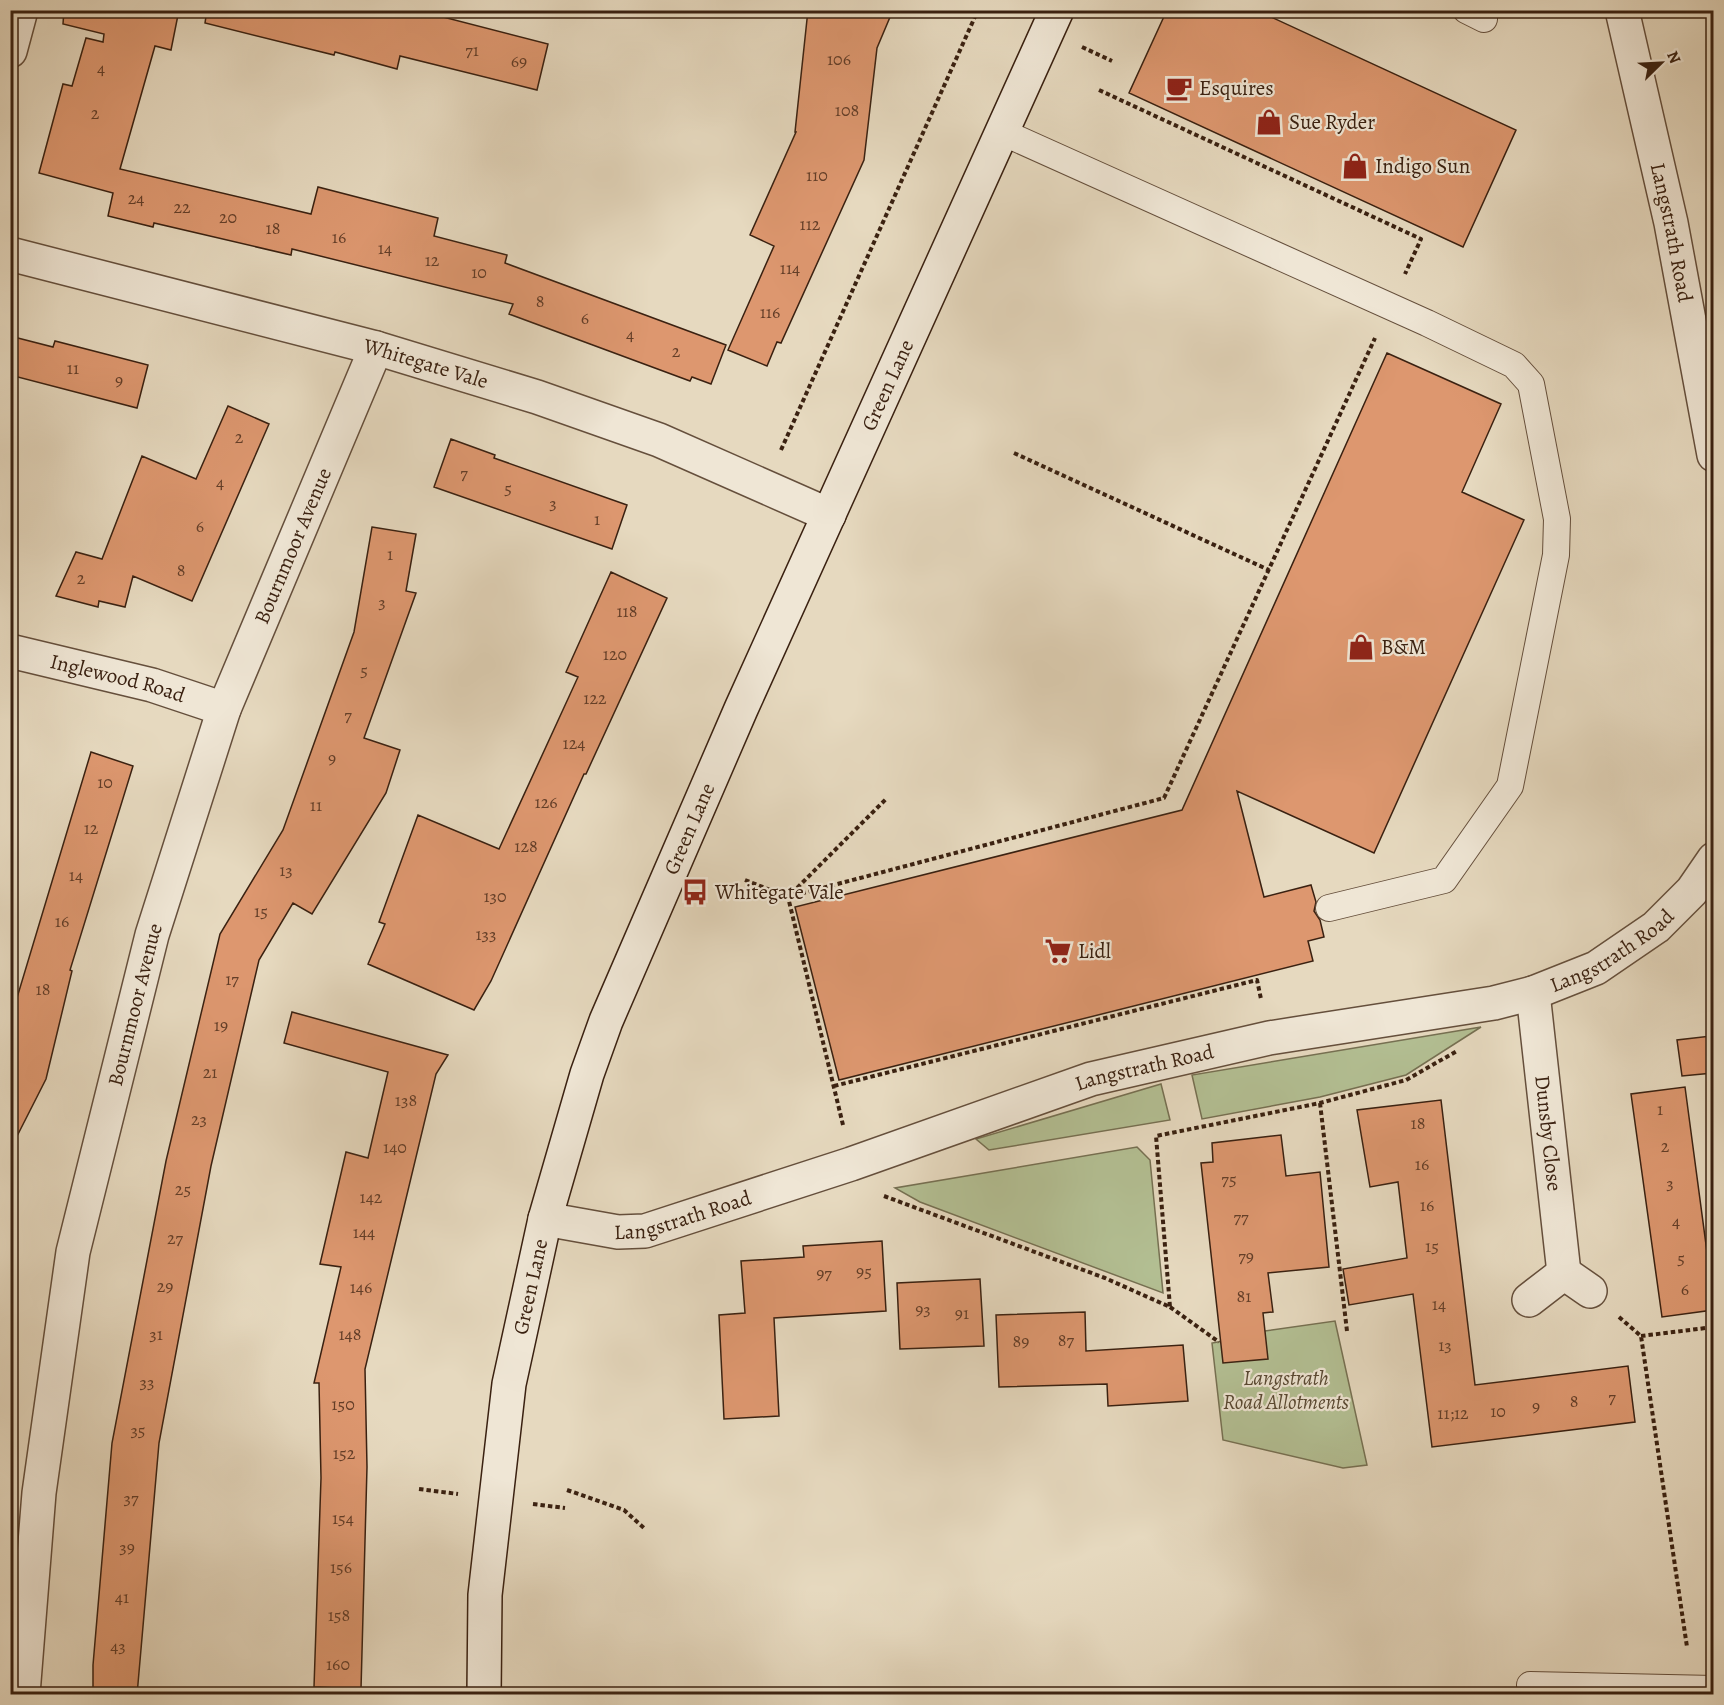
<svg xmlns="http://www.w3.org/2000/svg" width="1724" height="1705" font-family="Alegreya,serif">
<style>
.green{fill:#b3bf93;stroke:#767052;stroke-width:1.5}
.building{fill:#dd976f;stroke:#3a2111;stroke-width:1.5}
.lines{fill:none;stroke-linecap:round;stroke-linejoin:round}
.lane-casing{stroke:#654f3c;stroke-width:28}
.street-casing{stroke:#654f3c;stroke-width:36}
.secondary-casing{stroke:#3a2111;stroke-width:36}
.path{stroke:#3a2111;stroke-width:4;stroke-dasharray:4.5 3;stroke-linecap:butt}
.lane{stroke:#efe6d5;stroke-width:26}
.street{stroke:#efe6d5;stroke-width:33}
.secondary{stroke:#efe6d5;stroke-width:33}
.labels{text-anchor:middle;stroke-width:4.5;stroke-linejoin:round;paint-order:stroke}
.number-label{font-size:18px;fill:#633e28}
.poi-label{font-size:21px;fill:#3a2111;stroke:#efe6d5;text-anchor:start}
.street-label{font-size:21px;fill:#3a2111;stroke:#efe6d5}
.park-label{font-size:21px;font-style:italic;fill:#584832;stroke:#efe6d5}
</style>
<rect width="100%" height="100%" fill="#e6d9bf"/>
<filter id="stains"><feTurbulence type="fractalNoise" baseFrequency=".00333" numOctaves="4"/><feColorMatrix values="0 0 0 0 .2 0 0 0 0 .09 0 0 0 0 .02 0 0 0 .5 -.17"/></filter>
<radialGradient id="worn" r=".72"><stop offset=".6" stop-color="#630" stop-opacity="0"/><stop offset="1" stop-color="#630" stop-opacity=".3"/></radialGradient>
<path class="green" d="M1481,1027L1406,1075L1320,1097L1202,1119L1192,1075Z
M1161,1084L1170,1120L989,1150L976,1139Z
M1137,1147L1150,1160L1163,1293L920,1202L895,1188Z
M1335,1321L1367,1465L1343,1468L1223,1440L1212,1343L1223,1341V1337Z"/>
<path class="building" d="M64,10H179L171,50L155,46L120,169L311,214L318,187L438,218L434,236L507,255L505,263L726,345L711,384L692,377L690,381L509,314L513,304L292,249L291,255L154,223L153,227L108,216L113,193L39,173L63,84L72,86L86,38L103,42L104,34L63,24Z
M207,10H416L548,44L537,90L400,56L397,69L335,52L334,55L205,23Z
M808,10H893L877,48L864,160L781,343L777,342L767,366L728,350L774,246L750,235L796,132H795Z
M1167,10H1256L1516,130L1463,247L1129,93Z
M10,336L53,347L55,341L148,365L137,408L10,375Z
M1387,353L1501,404L1462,492L1524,520L1374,853L1237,791L1264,897L1311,885L1316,902L1314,911L1320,920L1324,937L1308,941L1313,961L839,1080L795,907L1182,810Z
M228,406L269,424L192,601L133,576L125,607L99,601L98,607L56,596L76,552L102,559L142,456L196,479Z
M451,439L495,455L494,458L627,505L612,549L434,487Z
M372,527L416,534L406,591L416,593L364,738L400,750L386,793L312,914L293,903L259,960L211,1166L159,1443L137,1695H93V1665L112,1443L166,1161L220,934L283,830L354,632Z
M611,572L667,598L586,774H584L491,981L474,1010L368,964L385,924L379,922L418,815L499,849L578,677L566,672Z
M91,752L133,766L70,970L72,971L46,1079L10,1150V1021Z
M292,1012L448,1055L436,1074L365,1369L367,1467L361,1689L314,1687L321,1478L319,1383H314L341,1267L320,1264L346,1152L368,1158L388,1072L284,1043Z
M1711,1036L1713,1073L1682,1076L1677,1040Z
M1685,1087L1713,1297V1310L1662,1317L1631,1094Z
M1441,1100L1475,1385L1628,1366L1635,1422L1432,1447L1413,1294L1349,1305L1343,1269L1407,1258L1398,1182L1370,1187L1357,1110Z
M1281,1135L1286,1176L1320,1172L1329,1267L1268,1273L1273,1312L1263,1313L1268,1359L1223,1363L1201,1163L1213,1162L1212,1143Z
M882,1241L886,1311L774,1318L779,1416L724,1419L719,1315L745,1313L741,1261L804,1257L803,1246Z
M980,1279L984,1346L900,1349L897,1283Z
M1085,1312L1086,1351L1183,1345L1188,1401L1108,1406L1107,1384L999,1387L996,1315Z"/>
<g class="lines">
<g class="lane-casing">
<path id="lane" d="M1466,10L1484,19
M1002,132L1427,323L1514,365L1531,384L1557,519L1556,555L1510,786L1444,880L1329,908
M1530,1685L1714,1689"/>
</g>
<g class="street-casing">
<g id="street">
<path id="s1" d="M1622,10L1671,223L1714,455"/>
<path d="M10,51L21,10"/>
<path id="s2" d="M10,254L376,348L537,397L659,440L829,515"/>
<path id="s3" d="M10,651L152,685L224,709"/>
<path id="s4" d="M1533,993L1564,1273"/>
<path id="s5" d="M545,1219L618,1232L645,1231L851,1164L1091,1079L1269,1038L1494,1003L1533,993L1596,968L1656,927L1692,891L1714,859"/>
<path d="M1529,1300L1564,1273L1590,1291"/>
<path id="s6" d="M23,1694L39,1493L73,1252L152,935L224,709L376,348"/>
</g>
</g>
<g class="secondary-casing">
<g id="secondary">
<path id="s7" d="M484,1694L485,1595L509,1384L545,1219L587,1074L606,1021L741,709L1057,10"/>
</g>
</g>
<path class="path" d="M1002,10L1012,15
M1082,47L1112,61
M1099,90L1421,239L1405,274
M781,450L978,10
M1014,453L1269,570
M745,880L788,897L1164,798L1375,338
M834,1086L1257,980L1261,999
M1320,1103L1347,1331
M843,1125L788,897L887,798
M884,1196L1105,1278L1170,1307L1156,1136L1320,1103L1406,1080L1457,1051
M1170,1307L1219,1342
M1619,1317L1641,1336L1687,1647
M1641,1336L1714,1327
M419,1489L458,1494
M567,1490L624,1510L645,1529
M533,1504L565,1508"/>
<use href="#lane" class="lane"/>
<use href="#street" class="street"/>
<use href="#secondary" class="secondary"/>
</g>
<defs>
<g id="cafe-bare" transform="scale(2.07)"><path d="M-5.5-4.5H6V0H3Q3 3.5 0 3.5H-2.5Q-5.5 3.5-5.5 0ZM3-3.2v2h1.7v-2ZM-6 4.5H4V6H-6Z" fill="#8f2418" stroke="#efe6d5" stroke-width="2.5" paint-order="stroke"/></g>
<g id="shop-bare" transform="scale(2.07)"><path d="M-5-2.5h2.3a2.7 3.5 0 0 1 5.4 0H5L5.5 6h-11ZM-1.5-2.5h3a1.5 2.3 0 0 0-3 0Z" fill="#8f2418" stroke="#efe6d5" stroke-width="2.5" paint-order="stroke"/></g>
<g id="bus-bare" transform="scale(2.07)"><path d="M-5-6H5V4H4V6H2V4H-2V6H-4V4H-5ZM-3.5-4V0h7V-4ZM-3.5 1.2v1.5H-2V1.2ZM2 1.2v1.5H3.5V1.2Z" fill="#8f2418" stroke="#efe6d5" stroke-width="2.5" paint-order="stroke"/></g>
<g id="supermarket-bare" transform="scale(2.07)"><path d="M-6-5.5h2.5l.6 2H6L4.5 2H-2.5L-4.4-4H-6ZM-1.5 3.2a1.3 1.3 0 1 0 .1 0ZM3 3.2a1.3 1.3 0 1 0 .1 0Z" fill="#8f2418" stroke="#efe6d5" stroke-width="2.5" paint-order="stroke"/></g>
</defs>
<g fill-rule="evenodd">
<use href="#cafe-bare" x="1179" y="88"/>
<use href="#shop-bare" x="1269" y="122"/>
<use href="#shop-bare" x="1355" y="166"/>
<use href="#shop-bare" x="1361" y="647"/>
<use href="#bus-bare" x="695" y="892"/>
<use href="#supermarket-bare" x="1058" y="951"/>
</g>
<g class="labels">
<g class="number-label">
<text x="472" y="56">71</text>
<text x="839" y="65">106</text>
<text x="519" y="67">69</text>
<text x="101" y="74">4</text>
<text x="847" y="116">108</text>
<text x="95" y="119">2</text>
<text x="817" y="181">110</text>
<text x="136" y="204">24</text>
<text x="182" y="213">22</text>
<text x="228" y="223">20</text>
<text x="810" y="230">112</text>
<text x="273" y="234">18</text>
<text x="339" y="243">16</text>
<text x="385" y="254">14</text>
<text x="432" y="266">12</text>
<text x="790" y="274">114</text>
<text x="479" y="278">10</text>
<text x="540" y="307">8</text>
<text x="770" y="318">116</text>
<text x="585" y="324">6</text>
<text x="630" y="340">4</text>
<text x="676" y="357">2</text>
<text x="73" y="374">11</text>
<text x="119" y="386">9</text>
<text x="239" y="443">2</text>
<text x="464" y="479">7</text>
<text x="220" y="488">4</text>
<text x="508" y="494">5</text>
<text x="553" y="509">3</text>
<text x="597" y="525">1</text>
<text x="200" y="532">6</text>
<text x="390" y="560">1</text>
<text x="181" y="576">8</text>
<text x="81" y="584">2</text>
<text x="382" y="608">3</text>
<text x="627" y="617">118</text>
<text x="615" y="660">120</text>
<text x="364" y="676">5</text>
<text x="595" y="704">122</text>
<text x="348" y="721">7</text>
<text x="574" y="749">124</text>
<text x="332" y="764">9</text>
<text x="105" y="788">10</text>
<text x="546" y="808">126</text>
<text x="316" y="811">11</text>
<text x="91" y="834">12</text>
<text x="526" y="852">128</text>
<text x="286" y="876">13</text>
<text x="76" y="881">14</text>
<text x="495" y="902">130</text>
<text x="261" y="917">15</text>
<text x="62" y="927">16</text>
<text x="486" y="940">133</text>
<text x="232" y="985">17</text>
<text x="43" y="995">18</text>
<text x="221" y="1031">19</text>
<text x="210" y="1078">21</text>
<text x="406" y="1106">138</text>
<text x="1660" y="1115">1</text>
<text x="199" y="1125">23</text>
<text x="1418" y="1129">18</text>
<text x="1665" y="1152">2</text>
<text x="395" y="1153">140</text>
<text x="1422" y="1170">16</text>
<text x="1229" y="1185">75</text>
<text x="1670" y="1189">3</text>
<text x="183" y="1195">25</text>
<text x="371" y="1203">142</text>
<text x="1427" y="1211">16</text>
<text x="1241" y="1223">77</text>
<text x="1676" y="1227">4</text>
<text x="364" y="1238">144</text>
<text x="175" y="1244">27</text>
<text x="1432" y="1252">15</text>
<text x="1246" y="1262">79</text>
<text x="1681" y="1264">5</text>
<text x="864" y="1277">95</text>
<text x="824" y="1279">97</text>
<text x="165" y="1292">29</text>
<text x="361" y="1293">146</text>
<text x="1685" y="1295">6</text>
<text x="1244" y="1302">81</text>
<text x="1439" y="1310">14</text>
<text x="923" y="1315">93</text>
<text x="962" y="1319">91</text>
<text x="156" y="1340">31</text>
<text x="350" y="1340">148</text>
<text x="1066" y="1346">87</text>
<text x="1021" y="1347">89</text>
<text x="1445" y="1351">13</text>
<text x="147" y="1388">33</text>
<text x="1612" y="1403">7</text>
<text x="1574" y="1407">8</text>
<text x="343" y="1410">150</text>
<text x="1536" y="1412">9</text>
<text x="1498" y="1417">10</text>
<text x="1453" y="1419">11;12</text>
<text x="138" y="1436">35</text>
<text x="344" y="1459">152</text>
<text x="131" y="1504">37</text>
<text x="343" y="1524">154</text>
<text x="127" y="1553">39</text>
<text x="341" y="1573">156</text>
<text x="122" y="1603">41</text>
<text x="339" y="1621">158</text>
<text x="118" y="1652">43</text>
<text x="338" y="1670">160</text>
</g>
<g class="poi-label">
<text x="1199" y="95">Esquires</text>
<text x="1289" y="129">Sue Ryder</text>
<text x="1375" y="173">Indigo Sun</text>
<text x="1381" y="654">B&amp;M</text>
<text x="715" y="899">Whitegate Vale</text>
<text x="1078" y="958">Lidl</text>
</g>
<g class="street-label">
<text dy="7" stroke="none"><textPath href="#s1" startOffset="228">Langstrath Road</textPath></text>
<text dy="7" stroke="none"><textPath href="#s2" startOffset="430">Whitegate Vale</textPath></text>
<text dy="7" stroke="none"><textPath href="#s7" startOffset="1383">Green Lane</textPath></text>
<text dy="7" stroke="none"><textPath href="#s6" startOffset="1186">Bournmoor Avenue</textPath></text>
<text dy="7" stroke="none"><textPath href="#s3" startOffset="111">Inglewood Road</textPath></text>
<text dy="7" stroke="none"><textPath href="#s7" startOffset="897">Green Lane</textPath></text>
<text dy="7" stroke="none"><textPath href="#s5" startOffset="1113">Langstrath Road</textPath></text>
<text dy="7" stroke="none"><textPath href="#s6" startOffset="700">Bournmoor Avenue</textPath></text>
<text dy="7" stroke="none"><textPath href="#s5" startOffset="627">Langstrath Road</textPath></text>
<text dy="7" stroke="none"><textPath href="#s4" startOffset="141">Dunsby Close</textPath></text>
<text dy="7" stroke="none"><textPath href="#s5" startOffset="141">Langstrath Road</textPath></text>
<text dy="7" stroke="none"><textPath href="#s7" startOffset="411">Green Lane</textPath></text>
</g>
<g class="park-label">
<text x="1286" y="1385">Langstrath<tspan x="1286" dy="24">Road Allotments</tspan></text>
</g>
</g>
<rect width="1724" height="1705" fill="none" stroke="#e6d9bf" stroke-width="36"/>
<rect x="12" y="12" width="1700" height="1681" fill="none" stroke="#3a2111" stroke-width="3"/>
<rect x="18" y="18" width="1688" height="1669" fill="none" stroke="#3a2111" stroke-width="1.5"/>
<g transform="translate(1661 63) rotate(66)" stroke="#efe6d5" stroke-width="4.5" paint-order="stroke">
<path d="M0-4.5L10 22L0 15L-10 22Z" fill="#3a2111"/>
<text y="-9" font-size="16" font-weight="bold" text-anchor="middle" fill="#3a2111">N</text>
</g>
<rect width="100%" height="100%" filter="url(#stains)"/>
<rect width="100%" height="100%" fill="url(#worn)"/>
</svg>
